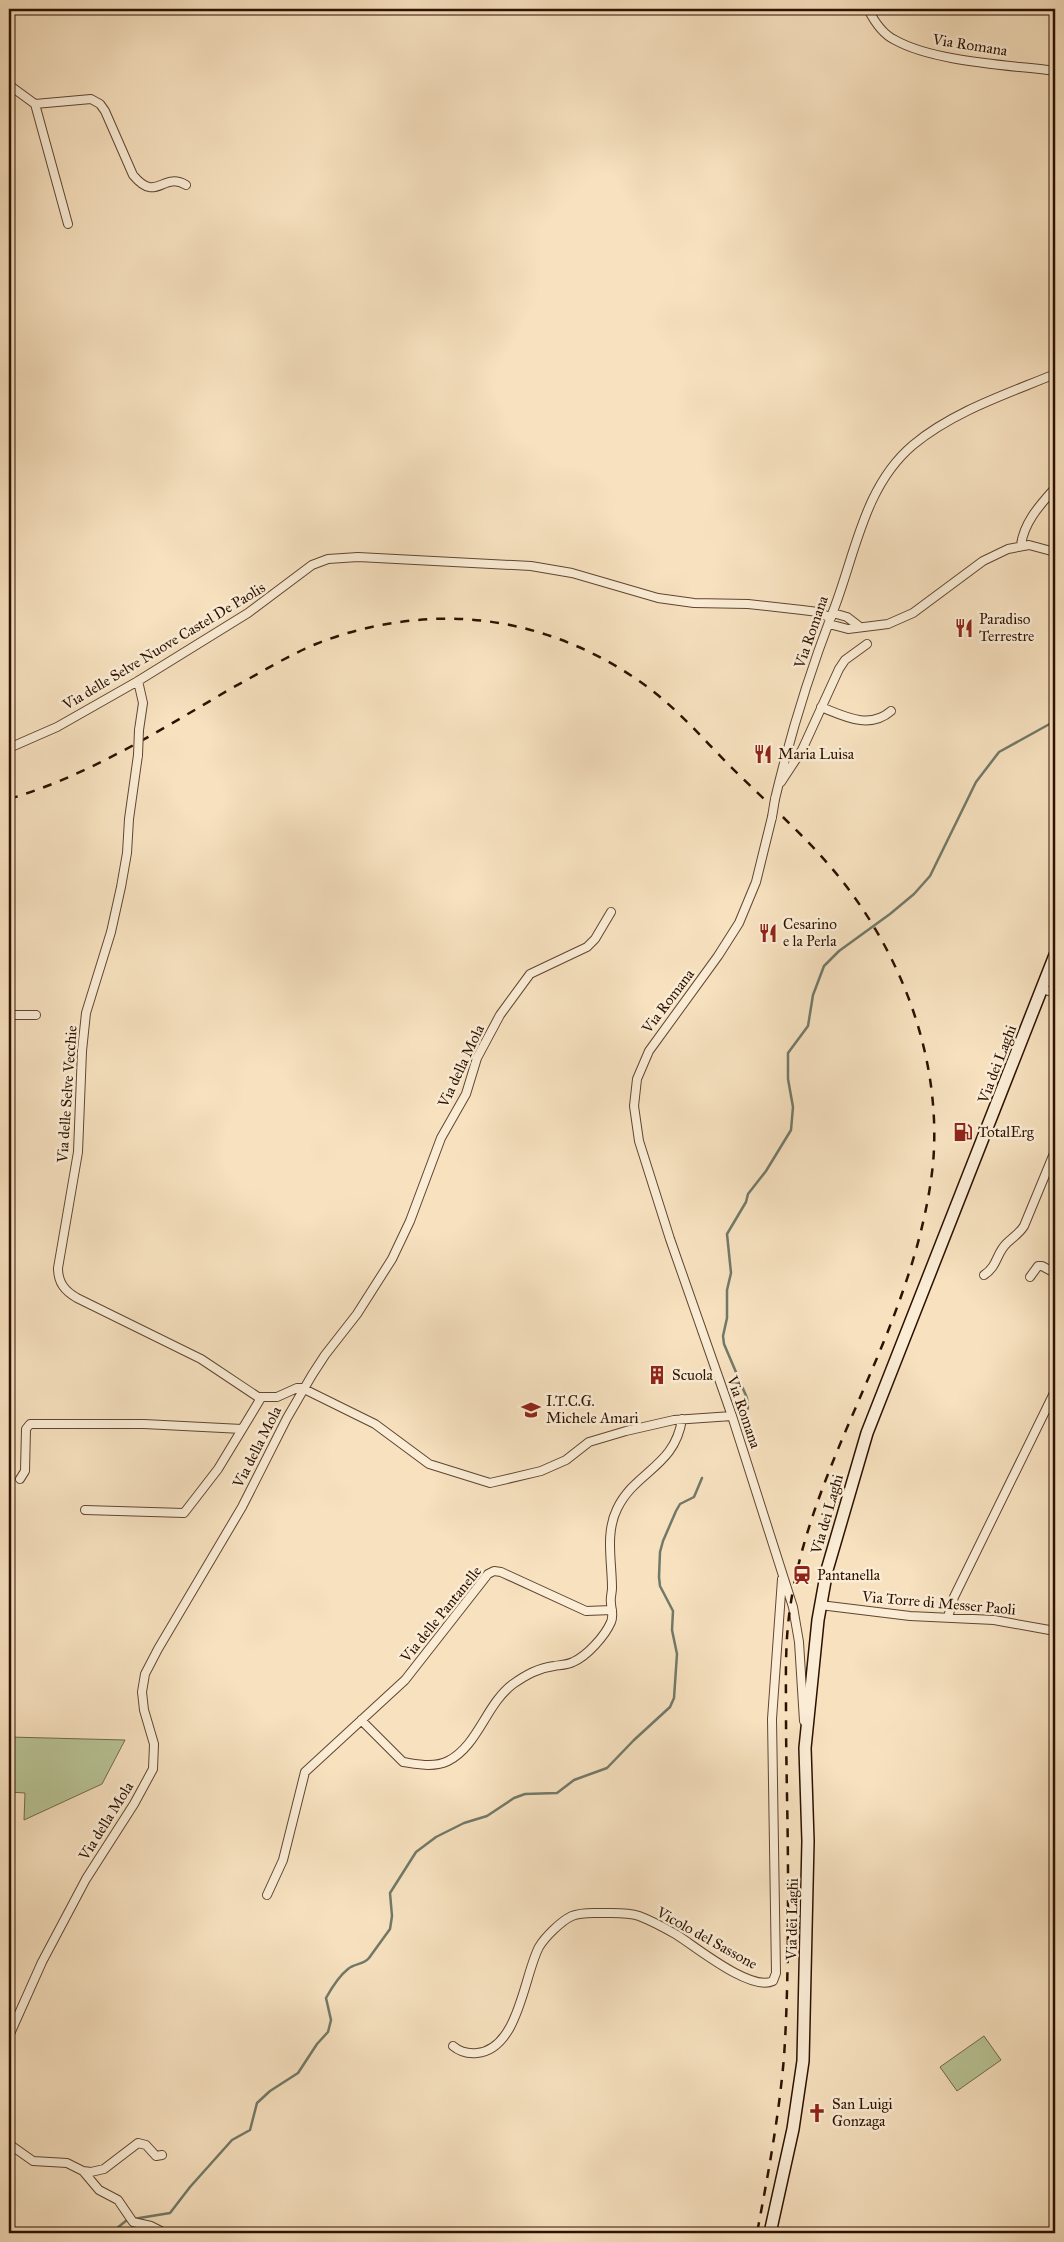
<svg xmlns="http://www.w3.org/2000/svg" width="1064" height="2242" font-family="'IM FELL Great Primer',serif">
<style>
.green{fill:#b8c496;stroke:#726a4b}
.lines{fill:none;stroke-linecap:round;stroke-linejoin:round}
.stream{stroke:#717969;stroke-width:2.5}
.street-casing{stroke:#604530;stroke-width:10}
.secondary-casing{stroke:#2d1100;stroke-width:14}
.street{stroke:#faecd5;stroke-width:8}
.secondary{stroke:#faecd5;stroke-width:11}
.rail{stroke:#2d1100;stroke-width:2.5;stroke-dasharray:9 9;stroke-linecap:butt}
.street-bridge-casing{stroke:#604530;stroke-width:10;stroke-linecap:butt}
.street-bridge{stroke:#faecd5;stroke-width:8}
.labels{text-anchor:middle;stroke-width:5;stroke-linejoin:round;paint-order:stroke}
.street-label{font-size:15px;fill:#2d1100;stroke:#faecd5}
.poi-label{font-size:15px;fill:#2d1100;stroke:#faecd5;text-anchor:start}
</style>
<rect width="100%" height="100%" fill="#f7e1bf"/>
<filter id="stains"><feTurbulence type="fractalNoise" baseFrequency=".004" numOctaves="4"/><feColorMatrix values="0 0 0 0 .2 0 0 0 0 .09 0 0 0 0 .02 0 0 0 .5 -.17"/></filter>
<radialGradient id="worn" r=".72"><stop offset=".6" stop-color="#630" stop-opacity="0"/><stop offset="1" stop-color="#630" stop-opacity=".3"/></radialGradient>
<path class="green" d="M9,1737L125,1740L102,1784L24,1820L25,1793L9,1792Z
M984,2036L1001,2060L957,2091L940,2067Z"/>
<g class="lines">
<path class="stream" d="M741,1420L748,1408L747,1398L724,1344L723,1336L727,1318V1290L731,1273L727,1234L746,1202L748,1194L766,1171L791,1130L793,1107L788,1079V1053L808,1026L813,995L824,966L839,951L890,914L914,894L930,876L976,782L999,752L1055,721
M111,2233L127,2220L170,2213L190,2187L232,2140L250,2130L257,2103L270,2091L298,2073L317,2044L328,2032L331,2020L326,1998C331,1989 339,1976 348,1969C355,1963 363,1965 369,1958L390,1929L392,1916L390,1893L416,1852L436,1837L464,1823L487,1816L514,1798L525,1794L557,1793L574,1780L607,1768L634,1740L670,1707L674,1698L677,1654L672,1630L673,1611L660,1586L659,1577L660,1552L663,1541L676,1511L680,1504L694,1497L702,1478"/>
<g class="street-casing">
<path id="street" d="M868,9C874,21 882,34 895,40C934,62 1010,65 1055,71
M9,85L35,104L91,99L100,104L105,111L133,175C157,204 162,171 186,185
M35,104L68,224
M1021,545C1024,522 1040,505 1055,488
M833,613L847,617L860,627
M829,624L848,629L888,624L913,613L983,561L1008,549L1029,545L1055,552
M138,681L143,703L139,730
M821,707C844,716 869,730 891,711
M9,748L57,727L138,681L248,613L312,565L328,559L358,557L531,566L572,573L658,598L694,603L748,604L802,610L818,612L831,618
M138,755L129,819L127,853L121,887L111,932L86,1013L82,1051L78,1152L58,1268C58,1283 65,1291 77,1298L201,1359L258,1397H277L297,1388H302L375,1424L429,1464L490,1483L541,1471L566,1460L589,1442L626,1431L674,1420L732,1416
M781,782L802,750L839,669L845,660L867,644
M775,799C790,736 809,674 832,614C855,557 863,487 913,445C954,411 1007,394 1055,374
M772,817L756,882L739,923L718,956L649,1051L637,1079L634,1106L639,1141L670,1239L732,1416L793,1607L799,1642L804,1721
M1042,989L1055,993
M9,1015H36
M984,1275C998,1266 996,1253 1007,1243C1013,1237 1019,1234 1024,1226L1055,1151
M1030,1277L1038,1266H1042L1055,1273
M20,1479L25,1471L26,1429L30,1424H144L242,1429
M85,1510L184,1513L218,1469L261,1398
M820,1605L910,1616L994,1620L1055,1631
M948,1617L954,1597L1055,1391
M361,1720L403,1762C417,1764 434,1768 448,1761C478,1746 486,1704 513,1684C526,1675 538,1668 554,1666C560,1665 567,1665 573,1662C587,1656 605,1636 611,1622C614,1615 611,1609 611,1603C610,1598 612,1593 612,1588C612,1562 605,1533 617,1509C635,1471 675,1467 682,1419
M267,1895L283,1860L305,1772L405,1680L488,1574L494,1571L501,1572L586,1611L612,1610
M9,2036L42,1962L86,1879L134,1804L153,1769L154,1744L144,1710L142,1692L145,1674L158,1649L242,1507L287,1418L312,1375L325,1355L357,1314L392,1259L410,1221L441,1138L466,1094L477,1058L500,1015L530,974L587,947L595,939L611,912
M453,2046C460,2052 467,2054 477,2053C519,2049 524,1975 539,1947C545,1937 561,1921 572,1916C581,1912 592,1913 602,1913C615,1913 627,1912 639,1916C652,1921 665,1928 677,1935C696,1947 751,1992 773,1981L776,1973L772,1719L782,1579
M9,2144L33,2161L67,2163L83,2171L91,2172L104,2169L138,2143L146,2145L156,2156L162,2155
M83,2171L99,2190L118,2200L133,2222L151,2226L165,2233"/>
</g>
<g class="secondary-casing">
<path id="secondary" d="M770,2233L793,2129L803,2061L808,1841L805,1748L818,1620L827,1570L867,1433L1055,955"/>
</g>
<use href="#street" class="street"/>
<use href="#secondary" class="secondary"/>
<path class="rail" d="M9,799C90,775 160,730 232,688C260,673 287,656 316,644C353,629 393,621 432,619C512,615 591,643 654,692C682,714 705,741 730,766C767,803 807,837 839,877C903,956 942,1061 933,1164C926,1231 903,1296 877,1358C842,1441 800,1526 789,1616C785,1648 786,1680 786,1711C786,1767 788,1823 788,1878C788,1938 788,1997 784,2057C779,2116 768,2175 757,2233"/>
<g class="street-bridge-casing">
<path id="street-bridge" d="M138,755L139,730
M772,817L775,799"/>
</g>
<use href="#street-bridge" class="street-bridge"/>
</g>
<defs>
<g id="restaurant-bare" transform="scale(1.5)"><path d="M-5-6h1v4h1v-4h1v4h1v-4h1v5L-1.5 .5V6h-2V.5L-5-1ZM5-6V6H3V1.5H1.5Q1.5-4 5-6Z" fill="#8f2418" stroke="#faecd5" stroke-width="2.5" paint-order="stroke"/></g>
<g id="fuel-bare" transform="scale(1.5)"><path d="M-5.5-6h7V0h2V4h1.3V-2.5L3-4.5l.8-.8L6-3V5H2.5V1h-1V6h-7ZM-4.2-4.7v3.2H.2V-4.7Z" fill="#8f2418" stroke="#faecd5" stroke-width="2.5" paint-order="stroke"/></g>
<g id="building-bare" transform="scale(1.5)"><path d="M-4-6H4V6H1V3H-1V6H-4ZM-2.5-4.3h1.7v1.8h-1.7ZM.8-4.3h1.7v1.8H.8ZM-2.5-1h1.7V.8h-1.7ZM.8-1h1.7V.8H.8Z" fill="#8f2418" stroke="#faecd5" stroke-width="2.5" paint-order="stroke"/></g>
<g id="school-bare" transform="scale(1.5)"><path d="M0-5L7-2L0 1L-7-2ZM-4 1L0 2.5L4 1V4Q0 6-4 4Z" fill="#8f2418" stroke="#faecd5" stroke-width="2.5" paint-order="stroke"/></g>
<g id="station-bare" transform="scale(1.5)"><path d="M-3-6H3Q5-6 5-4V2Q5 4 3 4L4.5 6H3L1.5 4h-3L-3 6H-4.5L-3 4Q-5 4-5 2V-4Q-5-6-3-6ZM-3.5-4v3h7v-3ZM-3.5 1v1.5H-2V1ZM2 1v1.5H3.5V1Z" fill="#8f2418" stroke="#faecd5" stroke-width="2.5" paint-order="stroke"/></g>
<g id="church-bare" transform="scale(1.5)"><path d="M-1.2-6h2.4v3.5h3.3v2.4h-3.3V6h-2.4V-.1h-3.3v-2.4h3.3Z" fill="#8f2418" stroke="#faecd5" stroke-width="2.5" paint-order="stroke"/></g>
</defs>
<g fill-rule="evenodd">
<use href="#restaurant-bare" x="964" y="628"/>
<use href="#restaurant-bare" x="763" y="754"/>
<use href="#restaurant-bare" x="768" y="933"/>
<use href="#fuel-bare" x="963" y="1132"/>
<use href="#building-bare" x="657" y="1375"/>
<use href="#school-bare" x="531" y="1410"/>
<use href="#station-bare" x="802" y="1575"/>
<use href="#church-bare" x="817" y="2113"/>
</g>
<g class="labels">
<g class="street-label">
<text transform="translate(970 45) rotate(9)" y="5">Via Romana</text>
<text transform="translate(811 632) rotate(-71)" y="5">Via Romana</text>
<text transform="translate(164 646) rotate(-31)" y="5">Via delle Selve Nuove Castel De Paolis</text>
<text transform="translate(668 1001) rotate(-53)" y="5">Via Romana</text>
<text transform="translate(997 1064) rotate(-69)" y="5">Via dei Laghi</text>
<text transform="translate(461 1066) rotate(-65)" y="5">Via della Mola</text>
<text transform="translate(67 1094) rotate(-86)" y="5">Via delle Selve Vecchie</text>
<text transform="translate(744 1412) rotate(71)" y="5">Via Romana</text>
<text transform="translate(257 1447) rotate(-63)" y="5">Via della Mola</text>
<text transform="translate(827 1514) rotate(-74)" y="5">Via dei Laghi</text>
<text transform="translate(939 1603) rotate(5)" y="5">Via Torre di Messer Paoli</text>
<text transform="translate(441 1614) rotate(-51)" y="5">Via delle Pantanelle</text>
<text transform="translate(106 1821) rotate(-58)" y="5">Via della Mola</text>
<text transform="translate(792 1919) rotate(-89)" y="5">Via dei Laghi</text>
<text transform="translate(707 1938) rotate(29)" y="5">Vicolo del Sassone</text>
</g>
<g class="poi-label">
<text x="979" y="624">Paradiso<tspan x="979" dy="17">Terrestre</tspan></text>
<text x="778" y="759">Maria Luisa</text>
<text x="783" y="929">Cesarino<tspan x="783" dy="17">e la Perla</tspan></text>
<text x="978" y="1137">TotalErg</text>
<text x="672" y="1380">Scuola</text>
<text x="546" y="1406">I.T.C.G.<tspan x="546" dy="17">Michele Amari</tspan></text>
<text x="817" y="1580">Pantanella</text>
<text x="832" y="2109">San Luigi<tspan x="832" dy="17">Gonzaga</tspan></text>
</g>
</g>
<rect width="1064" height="2242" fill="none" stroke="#f7e1bf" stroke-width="30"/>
<rect x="10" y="10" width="1044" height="2222" fill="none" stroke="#2d1100" stroke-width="2.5"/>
<rect x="15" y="15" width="1034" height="2212" fill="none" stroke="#2d1100"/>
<rect width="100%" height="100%" filter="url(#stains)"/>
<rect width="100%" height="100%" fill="url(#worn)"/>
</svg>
